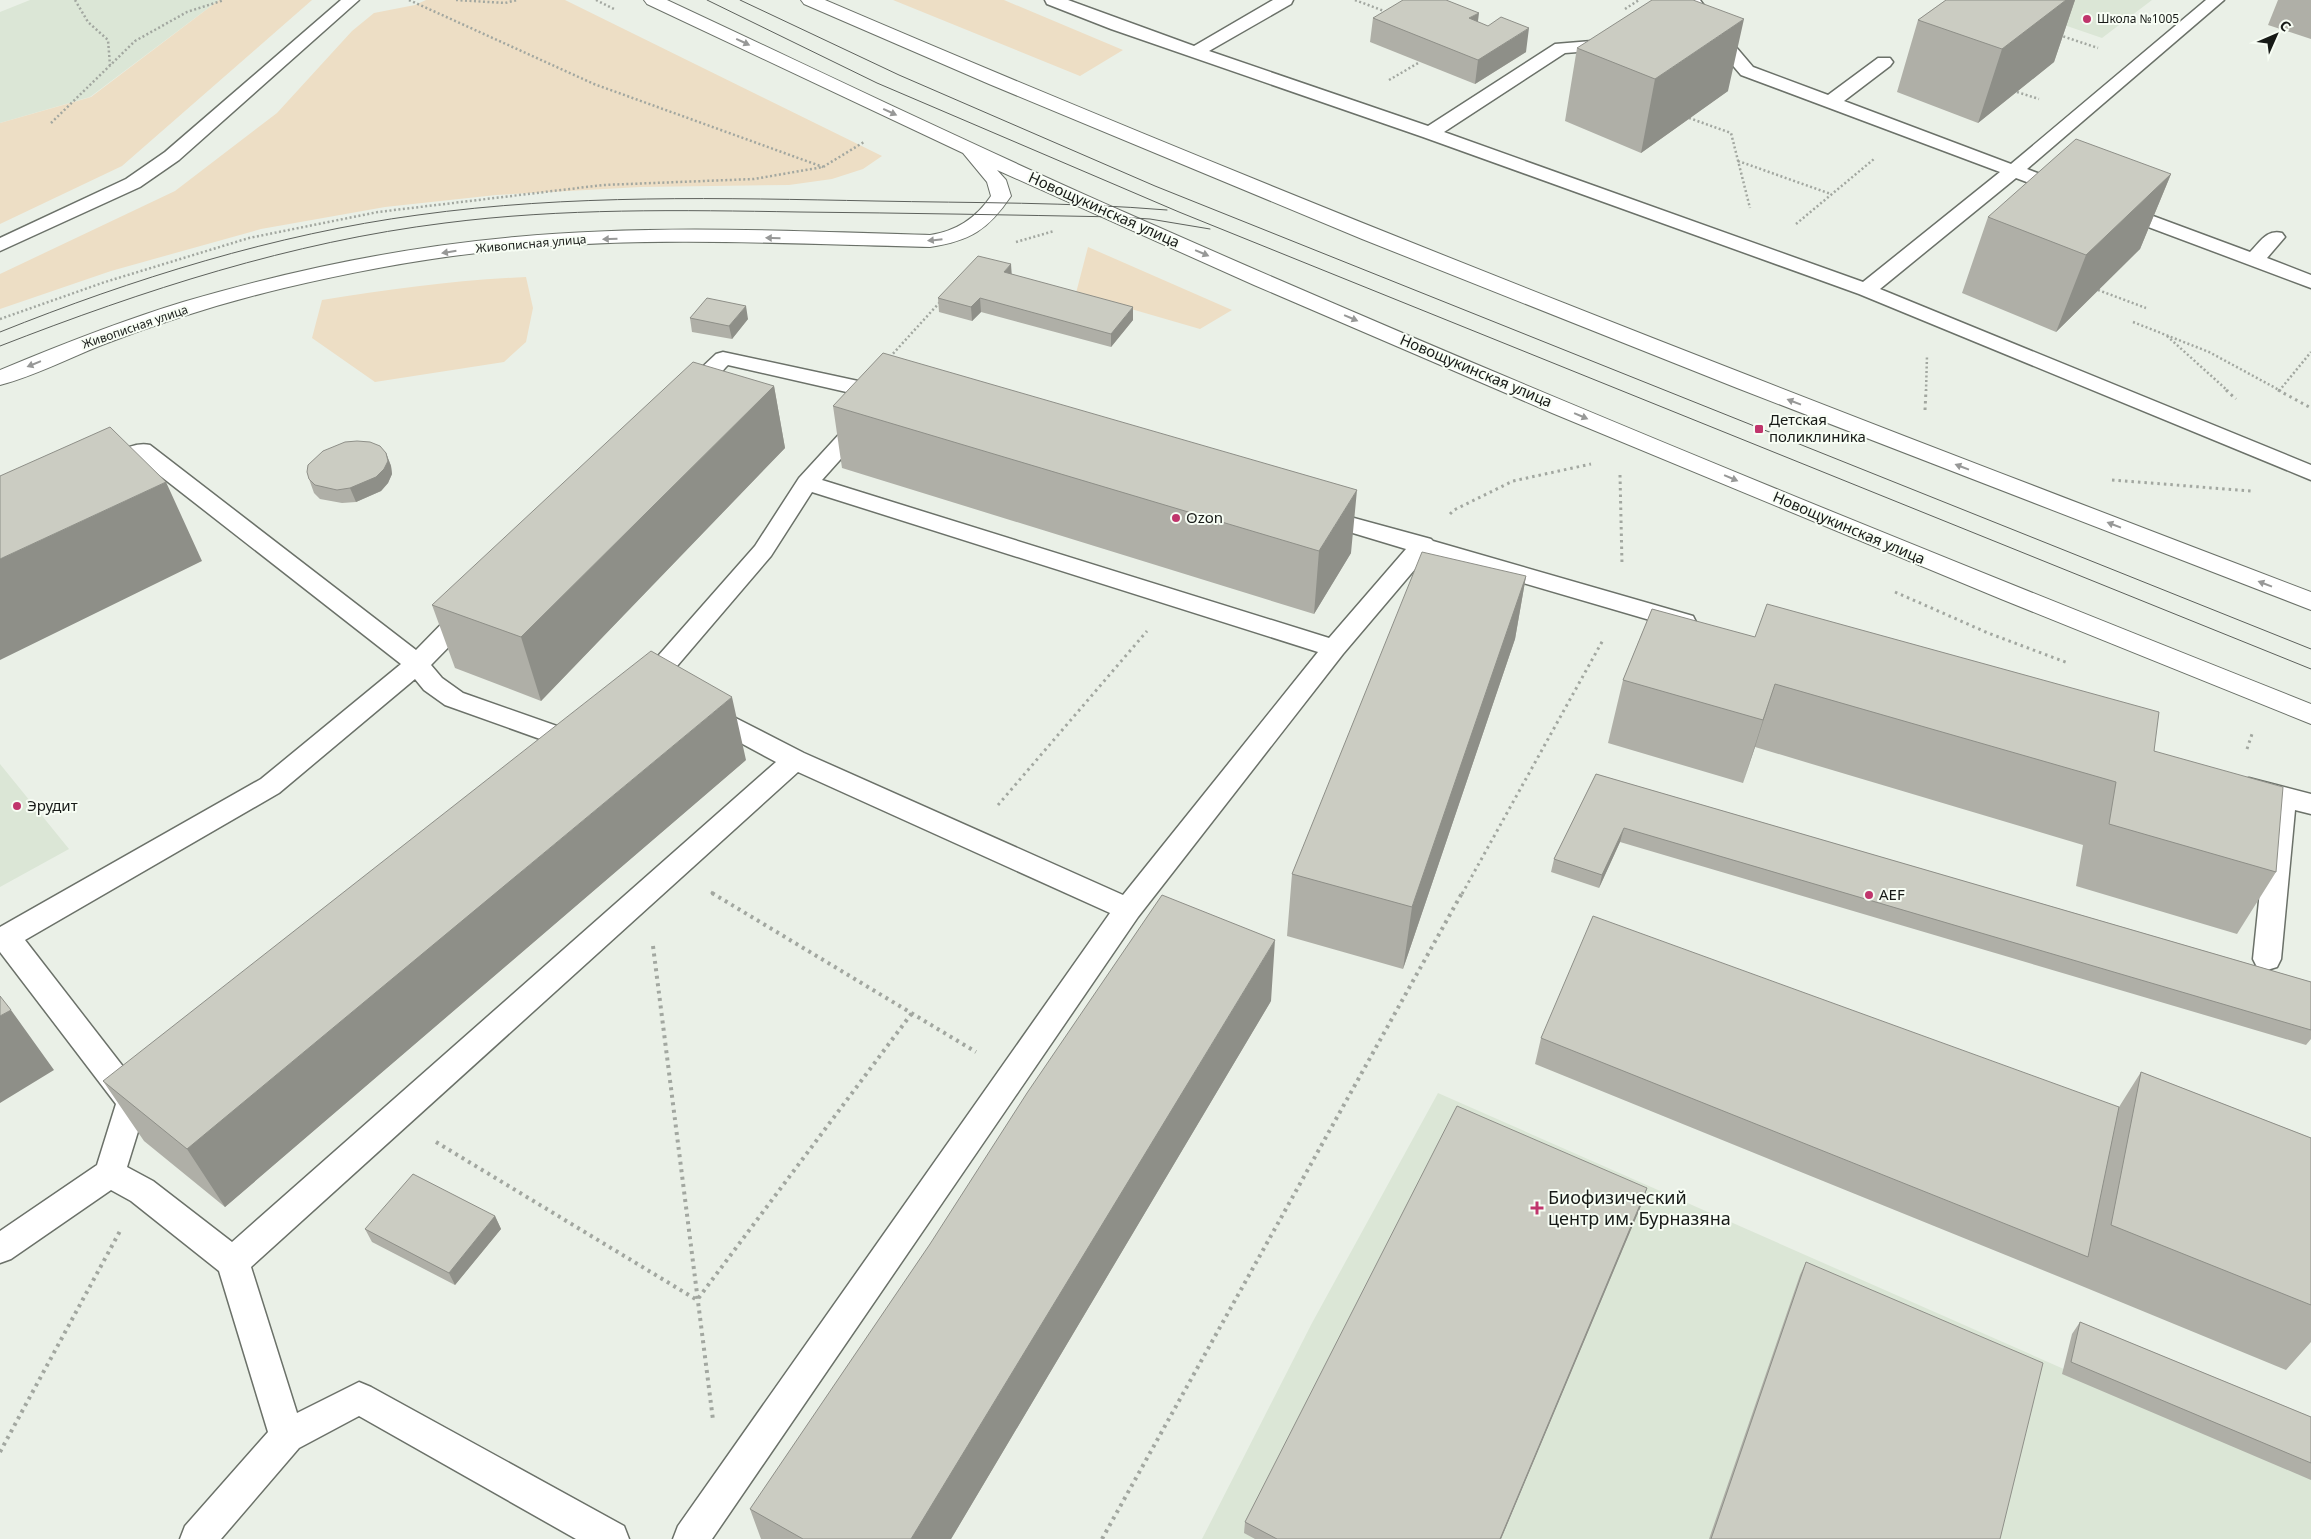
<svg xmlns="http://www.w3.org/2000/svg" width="2311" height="1539" font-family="'Noto Sans',sans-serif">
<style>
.built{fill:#dbe6d6}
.green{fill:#eddec5}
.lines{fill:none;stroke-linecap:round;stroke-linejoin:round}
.lane-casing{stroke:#6b7169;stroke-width:3}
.secondary-casing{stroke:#6b7169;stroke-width:2}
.path-far2{stroke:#a2a7a0;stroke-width:2.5;stroke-dasharray:2 2.5;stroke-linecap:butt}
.path-far1{stroke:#a2a7a0;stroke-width:3;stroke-dasharray:2.5 4;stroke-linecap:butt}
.path{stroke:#a2a7a0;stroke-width:4;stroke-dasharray:3 4.5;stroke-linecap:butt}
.lane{fill:#fff;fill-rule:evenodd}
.secondary{fill:#fff;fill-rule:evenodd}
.tram{stroke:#5d615c;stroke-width:1}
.wall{fill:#afafa7}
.shaded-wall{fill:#8e8f88}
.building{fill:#cbccc2;stroke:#8e8f88}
.oneway{fill:#979897}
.poi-dot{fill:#c0356c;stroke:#f7fdf4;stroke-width:2}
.labels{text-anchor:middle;stroke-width:4;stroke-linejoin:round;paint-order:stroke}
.far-poi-label{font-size:12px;fill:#171a17;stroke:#f7fdf4;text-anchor:start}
.far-street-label{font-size:12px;fill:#171a17;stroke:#f7fdf4}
.street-label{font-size:15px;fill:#171a17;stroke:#f7fdf4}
.poi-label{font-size:15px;fill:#171a17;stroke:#f7fdf4;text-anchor:start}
.near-poi-label{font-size:18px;fill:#171a17;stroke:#f7fdf4;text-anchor:start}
</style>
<rect width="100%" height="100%" fill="#eaf0e7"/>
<path class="built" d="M30,0H219L90,97L0,123V12Z
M1991,0H2152L2102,38Z
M0,764L69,849L0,887Z
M1438,1093L2311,1478V1539H1202L1312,1323Z"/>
<path class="green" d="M219,0H312L122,166L0,224V123L91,97Z
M426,0H565L882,156L863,169L832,179L789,185L641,187L496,195L385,207L261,229L111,271L0,309V274L175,191L277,113L352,31L374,13L415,5Z
M893,0H1004L1123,50L1080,76Z
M1088,247L1232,310L1200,329L1076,293Z
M526,277L533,308L526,342L504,362L375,382L312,338L322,300C390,289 457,280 526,277Z"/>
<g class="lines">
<g class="lane-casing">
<path id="lane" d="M341,0H359L179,160L140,187L0,251V238L126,179L165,152Z
M1045,0H1068L1194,46L1273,0H1293L1291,4L1209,51L1428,126L1555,44L1616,39L1622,40L1625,44L1622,48L1616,49L1565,53L1444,132L1863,282L2000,172L1741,75L1712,41L1684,0H1700L1724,33L1753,67L1828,95L1878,58H1890L1893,62L1890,66L1844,101L2011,164L2206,0H2224L2027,169L2072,186L2075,190L2072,194L2065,196L2058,194L2016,178L1880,289L2311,465V480L1859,294L1423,137L1111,29L1047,4Z
M2118,203L2250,252C2260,242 2267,229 2282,233L2285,237L2267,258L2311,275V288L2111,213L2108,209L2111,205Z
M723,352L886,387L894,389L897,394L894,399L886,401L728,365C715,378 700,402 680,398L677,393L680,388L716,354Z
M862,416L870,418L873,423L822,480L1329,638L1406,549L1313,521L1309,516L1313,511L1321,509L1431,539L1433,541L1693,616L1696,622L1693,628L1684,630L1427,555L1343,654L1138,917L712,1539H673L678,1526L1110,913L798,772L251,1267L297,1413L359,1382L371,1387L624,1526L629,1539H576L359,1416L299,1448L221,1539H180L185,1526L268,1432L219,1271L131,1201L111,1190L11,1259L0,1263V1231L97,1165L116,1104L0,952V927L261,779L401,664L140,460L113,473L105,475L97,473L94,468L97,463C113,455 132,441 150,445L416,650L460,605L469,603L478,605L481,611L478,617L431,665L442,678L463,693L591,738L595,745L591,752L582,754L445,705L424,690L415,679L279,793L25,940L135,1082L148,1076L159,1080L163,1089L159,1098L145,1109L127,1167L153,1181L232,1242L776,762L700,721L696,715L700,709L709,706L718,709L804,753L1123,895L1318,652L812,492L771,556L654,693L645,696L636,693L632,687L636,681L755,546L799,478L854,418Z
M2249,778L2311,794V814L2295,810L2281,959L2277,967L2267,970L2257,967L2253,959L2269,804L2240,795L2236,788L2240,781Z"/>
</g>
<g class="secondary-casing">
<path id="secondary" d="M644,0H667C819,71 970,144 1124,212C1515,385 1913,546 2311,704V724L2001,599L1552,413L1254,285L997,170L1006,180L1011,196C988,230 970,241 930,247C792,244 653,236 515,249C437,256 360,270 284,288C222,303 162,322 102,345C69,358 35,376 0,385V370C60,345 121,321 183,302C291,270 403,247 515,237C653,224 792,231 930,235C957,231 976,218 991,196L987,182L963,153L647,4Z
M801,0H825C1315,210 1813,402 2311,592V610L1737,388L1362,239L989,84L804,4Z"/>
</g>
<path class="path-far2" d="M75,0L88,22L108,40L110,65
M409,0L594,84L823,167
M456,0L505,3L517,0
M596,0L616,10
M1355,0L1384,11
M1625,9L1639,0
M2059,35L2098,48
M1389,80L1420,62
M2017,92L2039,99
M1689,118L1731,133L1750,208
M51,123L135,41L187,12L224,0
M1738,161L1831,194
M1796,224L1874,159
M1016,242L1054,231
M2098,290L2146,308
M0,319L105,282L249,238L378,212L603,185L754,179L823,167L864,142
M2133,322L2209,352L2281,391
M2167,336L2228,391
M890,357L940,302
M1926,391L1927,356
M2279,391L2311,352"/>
<path class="path-far1" d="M2226,390L2236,399
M2278,390L2311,408
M1925,410L1926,390
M1620,475L1622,564
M2112,480L2251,491
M1450,514L1454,510L1513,481L1591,464
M1895,592L1988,633L2068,663
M2247,749L2252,734
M998,805L1147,631
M711,892L714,894
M1462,894L1603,640"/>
<path class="path" d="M712,893L976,1052
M653,946L713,1420
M436,1142L697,1300L912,1013
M0,1452L120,1231
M1102,1539L1462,893"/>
<use href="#lane" class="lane"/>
<use href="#secondary" class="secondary"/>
<path class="tram" d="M707,0L877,83L1179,212L2311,669
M740,0L899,75L1155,186L2311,649
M0,332C132,279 276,234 418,215C569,194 723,198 875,201C973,203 1070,202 1167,210
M0,346C144,290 291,242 445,223C562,208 681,210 799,212C906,213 1012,215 1119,217L1150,219L1210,229"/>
</g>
<path class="wall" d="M1946,0H2075L2054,62L1978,123L1897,92L1918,20Z
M2278,0H2311V39L2268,25Z
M1373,18L1478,22L1526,52L1475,84L1370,42Z
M1577,48L1728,91L1641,153L1565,121Z
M2171,174L2140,249L2056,332L1962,293L1988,217Z
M1012,274L1133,320L1111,347L981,312L972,321L939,312L938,298Z
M690,318L748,319L732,339L692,332Z
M774,386L785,448L541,701L455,668L432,605Z
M833,406L1351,553L1314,614L842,468Z
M386,453L391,466L392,474L388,483L381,491L356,502L342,503L320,499L314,493L309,479Z
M1526,576L1515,639L1403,969L1287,936L1292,874Z
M1652,609L2154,751L2276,872L2237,934L2076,886L2083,845L1755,747L1743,783L1608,743L1623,680Z
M746,760L225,1207L144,1141L103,1081Z
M1596,774L2311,982V1039L2306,1045L1620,842L1599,888L1551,872L1554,859Z
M1271,1001L951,1539H761L750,1509Z
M1541,1038L2119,1107L2141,1072L2311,1138V1342L2286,1370L2072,1282L1535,1064Z
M1647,1188L1643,1201L1501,1539H1255L1244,1533L1245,1522Z
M495,1216L501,1229L455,1285L372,1242L365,1229Z
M1806,1262L2000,1539H1709L1800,1275Z
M2080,1322L2311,1417V1480L2062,1374L2072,1334Z"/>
<path class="shaded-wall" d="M2066,0H2075L2054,62L1978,123L2002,49Z
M1479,13L1476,37L1469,18Z
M1744,19L1728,91L1641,153L1655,79Z
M1529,28L1526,52L1475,84L1478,60Z
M2171,174L2140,249L2056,332L2086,255Z
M1011,264L1012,278L1004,272Z
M980,298L981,312L972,321L971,307Z
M746,306L748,319L732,339L729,326Z
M1133,307V320L1111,347V334Z
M774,386L785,448L541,701L521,637Z
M386,453L391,466L392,474L388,483L381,491L356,502L350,488Z
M166,482L202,561L0,660V559Z
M1357,490L1351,553L1314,614L1319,551Z
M1526,576L1515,639L1403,969L1412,907Z
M1775,684L1755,747L1743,783L1763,720Z
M732,697L746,760L225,1207L187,1149Z
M1624,828L1620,842L1599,888L1602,875Z
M1275,940L1271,1001L951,1539H911Z
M11,1010L54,1070L0,1103V1016Z
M1647,1188L1643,1201L1501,1539H1500Z
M495,1216L501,1229L455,1285L449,1273Z"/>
<path class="building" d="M1403,0H1446L1479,13L1469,18L1488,26L1501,17L1529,28L1478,60L1373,18Z
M1652,0H1693L1744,19L1655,79L1577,48Z
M1946,0H2066L2002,49L1918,20Z
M2076,139L2171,174L2086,255L1988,217Z
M978,256L1011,264L1004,272L1133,307L1111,334L980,298L971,307L938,298Z
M707,298L746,306L729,326L690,318Z
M883,353L1357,490L1319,551L833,406Z
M693,362L774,386L521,637L432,605Z
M110,427L166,482L0,559V476Z
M357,441L370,442L380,446L386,453L388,461L384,469L376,477L350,488L337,490L315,485L309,479L307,472L308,465L323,451L345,442Z
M1422,552L1526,576L1412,907L1292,874Z
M1767,604L2159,712L2154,751L2283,787L2276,872L2109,824L2116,782L1775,684L1763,720L1623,680L1652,609L1755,637Z
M651,651L732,697L187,1149L103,1081Z
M1596,774L2311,982V1030L1624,828L1602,875L1554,859Z
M1162,895L1275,940L911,1539H803L750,1509L930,1244L1027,1093Z
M1593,916L2119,1107L2088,1257L1541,1038Z
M0,996L11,1010L0,1016Z
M2141,1072L2311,1138V1305L2111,1225Z
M1457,1106L1647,1188L1500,1539H1277L1245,1522Z
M413,1174L495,1216L449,1273L365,1229Z
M1806,1262L2043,1363L2000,1539H1711Z
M2080,1322L2311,1417V1463L2071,1362Z"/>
<defs><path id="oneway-solid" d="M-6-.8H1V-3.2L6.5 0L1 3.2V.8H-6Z" transform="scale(1.25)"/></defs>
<g class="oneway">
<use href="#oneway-solid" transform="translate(743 42) rotate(25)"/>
<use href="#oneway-solid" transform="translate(890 112) rotate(25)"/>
<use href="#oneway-solid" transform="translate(773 238) rotate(-179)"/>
<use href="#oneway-solid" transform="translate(610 239) rotate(178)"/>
<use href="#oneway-solid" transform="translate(935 240) rotate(174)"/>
<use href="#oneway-solid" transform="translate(449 252) rotate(171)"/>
<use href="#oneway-solid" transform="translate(1202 253) rotate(23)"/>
<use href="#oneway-solid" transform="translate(1351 318) rotate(23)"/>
<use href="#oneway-solid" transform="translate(34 364) rotate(158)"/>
<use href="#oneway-solid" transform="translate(1794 402) rotate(-159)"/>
<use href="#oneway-solid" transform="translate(1581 416) rotate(23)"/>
<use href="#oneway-solid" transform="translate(1962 467) rotate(-159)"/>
<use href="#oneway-solid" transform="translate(1731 478) rotate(23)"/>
<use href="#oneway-solid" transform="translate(2114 525) rotate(-159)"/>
<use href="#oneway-solid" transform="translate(2265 584) rotate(-159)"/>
</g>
<g class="poi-dot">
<circle cx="2087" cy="19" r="5"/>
<rect x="1754" y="424" width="10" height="10" rx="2.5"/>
<circle cx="1176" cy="518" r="5"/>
<circle cx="17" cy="806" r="5"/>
<circle cx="1869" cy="895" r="5"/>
<path d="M1534.5 1200.5h5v5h5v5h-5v5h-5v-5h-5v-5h5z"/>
</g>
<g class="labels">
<g class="far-poi-label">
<text x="2097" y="23">Школа №1005</text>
</g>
<g class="far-street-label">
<text transform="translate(531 244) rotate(-5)" y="4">Живописная улица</text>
<text transform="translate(135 327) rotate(-19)" y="4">Живописная улица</text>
</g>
<g class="street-label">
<text transform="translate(1104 210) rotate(24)" y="5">Новощукинская улица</text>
<text transform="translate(1476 371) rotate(23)" y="5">Новощукинская улица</text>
<text transform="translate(1849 528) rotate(23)" y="5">Новощукинская улица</text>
</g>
<g class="poi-label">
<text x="1769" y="425">Детская<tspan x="1769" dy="17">поликлиника</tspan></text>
<text x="1186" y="523">Ozon</text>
<text x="27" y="811">Эрудит</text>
<text x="1879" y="900">AEF</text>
</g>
<g class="near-poi-label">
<text x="1548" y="1204">Биофизический<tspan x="1548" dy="21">центр им. Бурназяна</tspan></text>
</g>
</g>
<g transform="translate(2276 35) rotate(45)" stroke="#f7fdf4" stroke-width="4" paint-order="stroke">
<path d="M0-4L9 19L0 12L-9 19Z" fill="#171a17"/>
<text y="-8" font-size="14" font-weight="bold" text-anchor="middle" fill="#171a17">С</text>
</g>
</svg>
